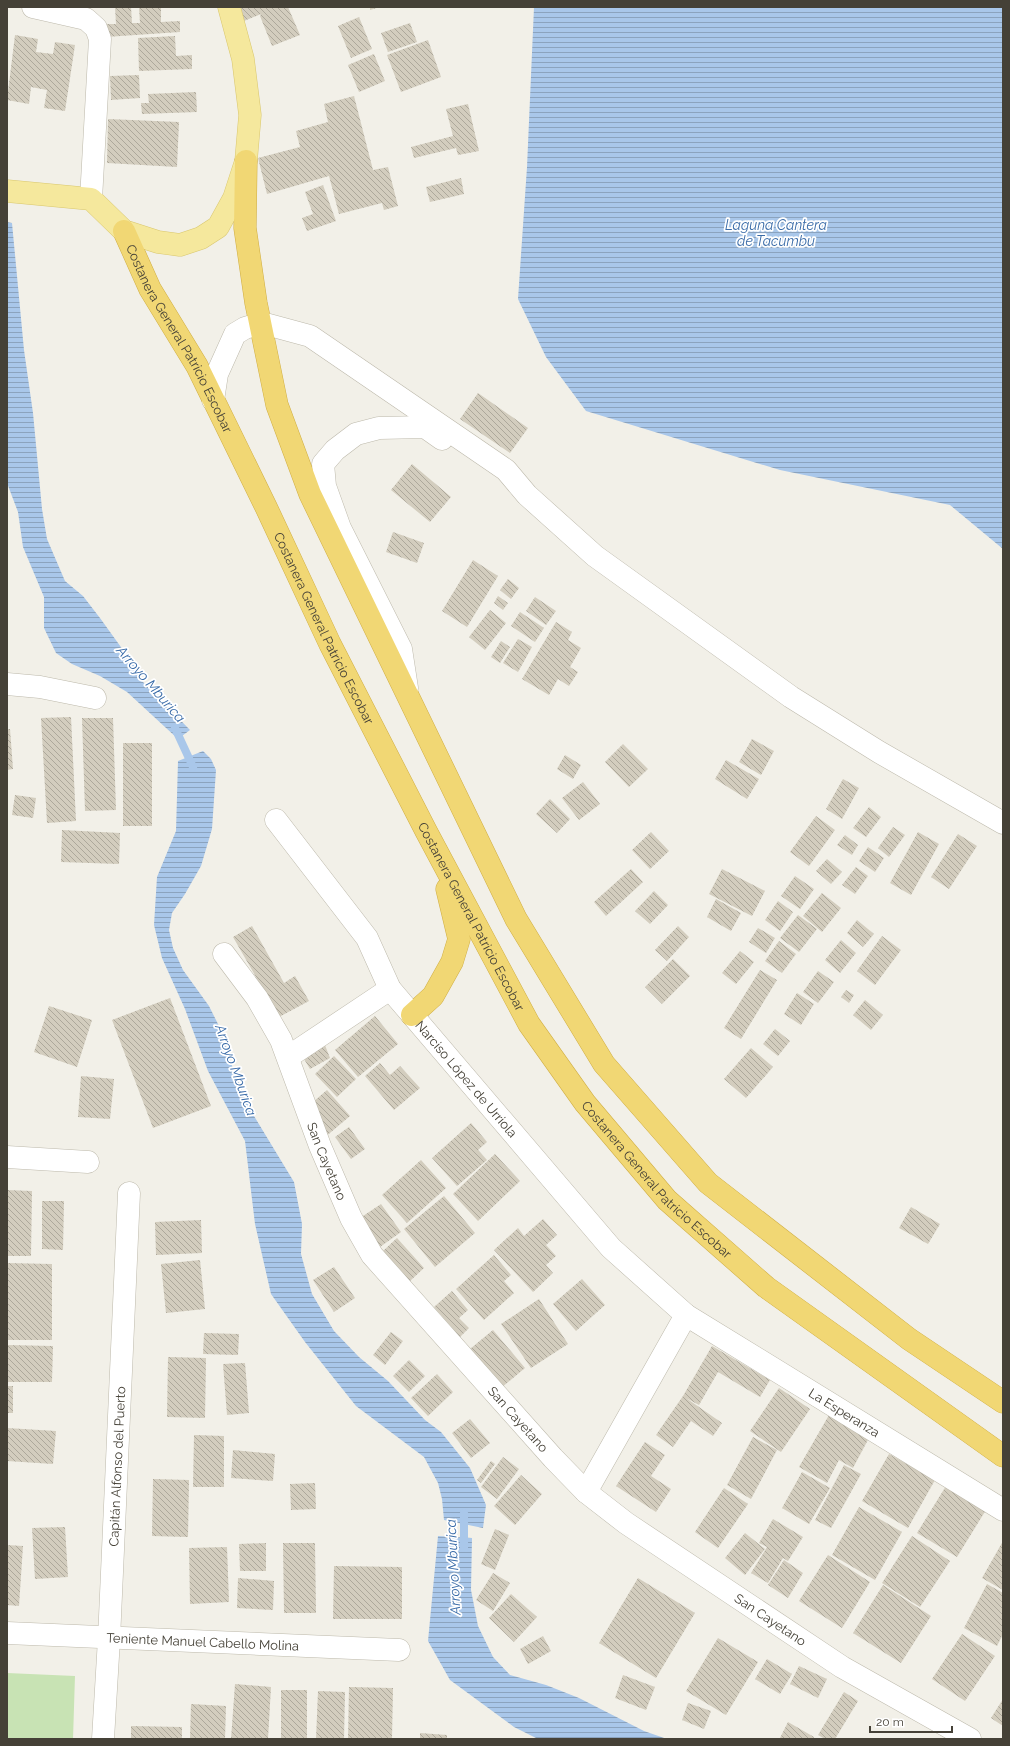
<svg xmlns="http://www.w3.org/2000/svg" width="1010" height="1746" font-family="Raleway,sans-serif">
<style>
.garden{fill:#c8e3b4}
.water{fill:url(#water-rules)}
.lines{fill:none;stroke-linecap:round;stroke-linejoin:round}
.stream{stroke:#a9c7ea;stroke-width:8}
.building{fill:url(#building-back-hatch)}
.minor-casing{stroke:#bdb9ab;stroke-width:23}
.major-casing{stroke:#d9c76f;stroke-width:23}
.highway-casing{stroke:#d0ae44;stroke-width:23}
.minor{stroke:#fff;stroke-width:22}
.major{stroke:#f5e89d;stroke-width:22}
.highway{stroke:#f1d774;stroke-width:22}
.labels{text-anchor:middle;stroke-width:3.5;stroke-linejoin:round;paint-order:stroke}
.street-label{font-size:13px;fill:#454137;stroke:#fff}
.water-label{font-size:14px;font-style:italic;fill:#396ba8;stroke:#fff}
</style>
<defs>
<pattern id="water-rules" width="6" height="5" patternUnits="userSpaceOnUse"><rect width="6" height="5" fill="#a9c7ea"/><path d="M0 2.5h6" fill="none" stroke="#8ba3be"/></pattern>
<pattern id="building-back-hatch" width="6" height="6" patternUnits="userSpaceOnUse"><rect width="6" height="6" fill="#d3cdbe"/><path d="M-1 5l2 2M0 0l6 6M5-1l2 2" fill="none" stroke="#ada89b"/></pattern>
</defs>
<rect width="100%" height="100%" fill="#f2f0e8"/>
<path class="garden" d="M7,1673L75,1676L73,1739H7Z"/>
<path class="water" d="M534,7H1003V549L950,505L780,470L586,411L546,357L518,299L527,167Z
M7,222L12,223L24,350L33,413L42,509L47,539L65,581L83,596L100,618L136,668L143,682L190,730L178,739L127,692L100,676L72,664L56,653L44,628V597L23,547L18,512L7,483Z
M203,751L211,759L216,770L212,829L201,866L185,894L172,913L169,930L173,948L183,970L209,1006L220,1028L234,1072L254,1116L294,1182L302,1224L301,1254L312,1294L334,1331L359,1357L388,1381L425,1420L441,1432L470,1468L486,1505L483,1528L444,1520L442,1499L438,1483L424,1457L356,1406L305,1342L271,1294L255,1224L245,1141L208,1071L185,1009L162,958L154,925L157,877L176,831L178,761Z
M438,1536L472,1538L471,1590L478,1626L493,1657L510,1675L546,1685L579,1698L644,1731L667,1739H538L514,1727L450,1680L428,1641Z"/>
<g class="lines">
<path class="stream" d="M175,728L193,767
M464,1513V1548"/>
</g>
<path class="building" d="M115,7H131L132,23H140L139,7H161V22L180,21V32L106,37L105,24H116Z
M239,7H288L300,35L272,46L260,16L261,14L244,21Z
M370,7H380L370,10Z
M359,17L372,49L351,58L338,26Z
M410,23L417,42L388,52L381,33Z
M15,35L38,39L36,52L53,54L55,42L75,45L65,111L44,108L47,90L31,87L29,104L7,100Z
M175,36L176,56L192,55V69L139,71L138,38Z
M428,40L441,77L401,92L387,55Z
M374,54L385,81L359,92L348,65Z
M139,75L140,98L111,100L110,76Z
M196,92L197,112L142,114L141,103H149L148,94Z
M354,96L373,170L388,167L398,206L384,210L382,203L339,214L329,176L267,194L258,158L300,147L296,131L328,122L324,104Z
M468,104L479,151L458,155L456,148L414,158L411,147L453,136L446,109Z
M108,119L179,122L177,167L107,163Z
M461,178L464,194L430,202L426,187Z
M323,185L336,221L307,231L302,218L313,214L305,192Z
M478,393L528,428L510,453L460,419Z
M412,464L451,497L430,522L391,490Z
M393,532L424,543L417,563L386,552Z
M473,560L498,576L467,627L442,611Z
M508,579L519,588L511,599L500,590Z
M498,596L508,603L503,610L494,603Z
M535,597L556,611L546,625L526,611Z
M490,610L506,623L485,650L469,637Z
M520,612L544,628L535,642L511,626Z
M556,622L572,632L568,640L581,648L570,667L578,672L569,686L558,679L549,695L522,679Z
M518,639L532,647L518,672L503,663Z
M501,641L510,647L500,663L491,657Z
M71,717L76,821L47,823L41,718Z
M82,718H113L116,810L85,811Z
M7,729H10L13,769L7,770Z
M752,739L774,751L761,775L739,762Z
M123,743H152V826H123Z
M623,744L648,769L629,787L605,762Z
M565,755L581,765L573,779L557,769Z
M726,760L759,779L747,799L715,779Z
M843,779L859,788L842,819L826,809Z
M583,782L600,804L579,820L562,798Z
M15,795L36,798L33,818L12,815Z
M550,799L570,819L557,833L536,814Z
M869,807L881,817L866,837L853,828Z
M816,816L835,830L809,866L790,852Z
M893,827L905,835L889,857L878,848Z
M62,830L120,833L119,864L61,862Z
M651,832L669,851L650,869L632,850Z
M918,832L939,844L911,895L890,883Z
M958,834L977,846L949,889L931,877Z
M845,835L858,845L852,855L837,845Z
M868,847L884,858L875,872L859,861Z
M827,859L842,872L831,884L816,871Z
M856,867L868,876L855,894L842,885Z
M631,869L643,882L606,916L594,902Z
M722,869L765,891L752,916L709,894Z
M795,876L814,889L800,909L781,896Z
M654,891L668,905L650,924L635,911Z
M822,893L841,908L822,932L803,916Z
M716,899L741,913L731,931L707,917Z
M778,901L793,912L780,931L765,920Z
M798,915L817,929L799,952L780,938Z
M857,920L874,934L863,947L847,933Z
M252,926L284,983L295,976L309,1001L279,1017L233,937Z
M678,926L689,937L667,961L655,950Z
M758,928L775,938L766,953L749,942Z
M882,936L901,950L875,985L857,971Z
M841,940L856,953L840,973L825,960Z
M779,941L796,954L782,973L765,961Z
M740,951L754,962L736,984L722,973Z
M673,959L690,976L662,1004L645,987Z
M760,970L777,980L741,1039L724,1028Z
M818,971L834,982L818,1003L803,992Z
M846,990L854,995L849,1003L841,997Z
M797,993L814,1004L801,1025L784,1014Z
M170,998L211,1106L153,1128L112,1020Z
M865,1000L883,1015L871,1030L853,1015Z
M49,1006L92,1020L77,1067L34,1052Z
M375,1016L398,1044L358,1077L335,1050Z
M775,1029L790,1041L778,1056L763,1044Z
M323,1040L330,1058L310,1069L301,1054Z
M751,1048L773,1067L746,1098L724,1079Z
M334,1056L356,1079L337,1097L315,1074Z
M380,1063L390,1075L400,1066L420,1088L394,1110L365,1076Z
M81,1076L114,1079L110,1119L78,1117Z
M327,1090L350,1116L324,1138L313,1102Z
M471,1123L487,1142L478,1150L487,1160L457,1186L432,1158Z
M349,1127L365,1149L351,1159L335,1137Z
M495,1154L520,1181L478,1221L453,1194Z
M421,1160L446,1188L407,1223L382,1195Z
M7,1190L32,1191L31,1256H7Z
M444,1196L475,1233L435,1267L404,1229Z
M42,1201H64L63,1250L42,1249Z
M381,1204L401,1232L380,1247L360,1218Z
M911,1207L940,1224L928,1244L899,1228Z
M543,1219L557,1235L546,1245L556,1256L546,1265L553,1273L533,1292L494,1250L518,1228L524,1236Z
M201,1220L202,1253L156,1255L155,1222Z
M397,1238L424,1268L410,1281L383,1251Z
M494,1255L511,1275L504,1281L514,1293L484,1320L456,1289Z
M200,1260L205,1309L166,1313L161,1264Z
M7,1263L52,1264V1340H7Z
M334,1267L355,1298L334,1312L313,1280Z
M582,1279L605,1305L576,1331L553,1304Z
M452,1291L468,1310L459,1318L469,1328L460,1337L434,1307Z
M539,1299L568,1344L531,1368L501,1324Z
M493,1330L525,1368L501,1388L470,1349Z
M391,1332L403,1341L385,1365L373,1355Z
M204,1333L239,1334L238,1355L203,1354Z
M7,1345L53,1346L52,1382H7Z
M712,1346L770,1380L760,1397L718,1372L699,1405L686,1398L722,1423L713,1436L691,1421L673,1447L656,1435L683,1396Z
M168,1357L206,1358L205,1418L167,1417Z
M409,1360L425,1376L409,1392L393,1376Z
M245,1363L249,1413L227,1415L223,1364Z
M437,1374L453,1392L428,1416L411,1398Z
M7,1386H13V1413H7Z
M779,1388L810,1409L781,1452L750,1431Z
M829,1415L869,1438L853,1468L839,1460L827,1483L799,1467Z
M470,1419L490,1443L471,1458L452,1433Z
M7,1428L56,1431L53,1464L7,1461Z
M194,1435L224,1436V1487H193Z
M753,1437L777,1450L751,1499L727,1485Z
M645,1442L665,1455L651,1476L671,1489L656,1512L616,1486Z
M233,1450L275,1454L273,1481L231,1478Z
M889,1454L935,1480L908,1528L862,1501Z
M503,1457L519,1469L497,1499L481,1487Z
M491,1461L495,1464L481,1483L477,1480Z
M844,1465L861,1474L831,1528L815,1520Z
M802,1472L830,1488L809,1524L782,1508Z
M521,1475L542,1494L515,1525L494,1506Z
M153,1479L189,1480L188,1537L152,1536Z
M315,1483L316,1509L291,1510L290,1484Z
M946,1486L986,1510L957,1557L917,1533Z
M724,1488L748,1504L718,1548L695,1532Z
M859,1507L902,1532L875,1580L832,1555Z
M773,1519L803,1537L788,1561L783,1558L768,1583L751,1573L767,1547L759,1543Z
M65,1527L68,1577L35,1579L32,1528Z
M495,1529L509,1535L495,1570L481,1564Z
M745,1533L765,1549L745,1575L725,1558Z
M912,1536L950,1561L920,1607L882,1583Z
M1003,1541V1590L982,1578Z
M266,1543V1571H240L239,1544Z
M283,1543H315L316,1613H284Z
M7,1545L23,1546L19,1606L7,1605Z
M227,1547L229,1602L190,1604L189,1548Z
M828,1555L870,1582L842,1628L799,1601Z
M784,1560L803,1573L788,1598L768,1585Z
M334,1566L402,1567V1619H333Z
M493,1573L510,1583L493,1611L476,1600Z
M238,1578L274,1581L273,1610L237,1608Z
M638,1578L695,1613L656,1678L599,1643Z
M987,1584L1003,1593V1634L997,1646L964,1628Z
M883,1585L931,1616L901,1663L853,1633Z
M511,1594L537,1617L514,1642L489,1618Z
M962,1634L995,1656L965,1701L932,1679Z
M543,1636L551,1651L528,1664L520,1649Z
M718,1638L758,1662L726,1715L686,1691Z
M767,1659L792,1674L780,1694L755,1679Z
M799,1666L827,1679L818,1698L790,1684Z
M623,1675L655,1687L646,1710L615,1698Z
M235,1684L271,1687L268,1739H231Z
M349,1687L393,1688L392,1739H348Z
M281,1690H307V1739H281Z
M318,1691L345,1692L344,1739H316Z
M844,1692L858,1701L835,1739H825L818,1735Z
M1003,1699V1726L991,1718Z
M688,1703L711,1711L704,1729L682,1720Z
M191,1704L226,1706L225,1739H190Z
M788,1722L814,1737L813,1739L780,1738Z
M131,1726L182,1727V1739H131Z
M420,1733L447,1735V1739H420Z"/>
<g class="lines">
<g class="minor-casing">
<g id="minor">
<path d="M33,7L86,19L96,28L100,39L91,199"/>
<path d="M213,400L217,374L235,334L245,328L262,323L310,336L506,470L527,495L595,556L791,697L879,752L1003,823"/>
<path d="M7,684L40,687L95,698"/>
<path d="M407,688L401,649L340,528L325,486L323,464L335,450L356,434L379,428L425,427L442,439"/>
<path id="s1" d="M276,820L367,938L390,989L611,1248L686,1315L1003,1510"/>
<path id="s2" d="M224,954L257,998L281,1040L320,1146L351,1218L372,1255L553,1458L586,1492L626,1523L842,1667L970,1739"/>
<path d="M288,1057L390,989"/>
<path d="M7,1157L88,1162"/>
<path d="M586,1492L686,1315"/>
<path id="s3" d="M7,1633L399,1650"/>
<path id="s4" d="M103,1739L109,1639L129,1193"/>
</g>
</g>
<g class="major-casing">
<path id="major" d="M7,191L91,199L124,231L158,242L180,245L201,238L218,227L234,198L246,161L250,115L243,59L229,7"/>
</g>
<g class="highway-casing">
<g id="highway">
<path d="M246,161L245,228L256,303L277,405L310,494L516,919L604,1064L708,1183L909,1339L1003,1402"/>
<path id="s5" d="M124,231L150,289L197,366L266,507L330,644L426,831L529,1024L585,1103L667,1200L766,1287L1003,1456"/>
<path d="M412,1015L433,996L452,962L459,939L447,889"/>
</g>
</g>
<use href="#minor" class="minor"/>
<use href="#major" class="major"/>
<use href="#highway" class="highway"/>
</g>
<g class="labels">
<g class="street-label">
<text dy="5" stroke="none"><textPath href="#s5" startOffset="121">Costanera General Patricio Escobar</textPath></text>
<text dy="5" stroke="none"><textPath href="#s5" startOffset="445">Costanera General Patricio Escobar</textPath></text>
<text dy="5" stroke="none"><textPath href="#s5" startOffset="769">Costanera General Patricio Escobar</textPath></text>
<text dy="5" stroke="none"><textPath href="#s1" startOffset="323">Narciso López de Urriola</textPath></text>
<text dy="5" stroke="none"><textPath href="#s2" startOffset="233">San Cayetano</textPath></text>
<text dy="5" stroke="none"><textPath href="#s5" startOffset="1093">Costanera General Patricio Escobar</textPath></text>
<text dy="5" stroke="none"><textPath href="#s1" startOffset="832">La Esperanza</textPath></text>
<text dy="5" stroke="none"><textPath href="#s2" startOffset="557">San Cayetano</textPath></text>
<text dy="5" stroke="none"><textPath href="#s4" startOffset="273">Capitán Alfonso del Puerto</textPath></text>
<text dy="5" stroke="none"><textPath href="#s2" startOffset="881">San Cayetano</textPath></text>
<text dy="5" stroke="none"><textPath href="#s3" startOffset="196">Teniente Manuel Cabello Molina</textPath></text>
</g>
<g class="water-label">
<text x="776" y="230">Laguna Cantera<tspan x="776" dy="16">de Tacumbu</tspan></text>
<text transform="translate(151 684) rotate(49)" y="5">Arroyo Mburica</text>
<text transform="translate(236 1070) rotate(70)" y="5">Arroyo Mburica</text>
<text transform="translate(453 1567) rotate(-93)" y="5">Arroyo Mburica</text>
</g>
</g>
<rect width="1010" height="1746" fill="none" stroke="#454137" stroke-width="16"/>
<path d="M870 1726v6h82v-6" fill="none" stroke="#454137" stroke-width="2"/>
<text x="876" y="1726" font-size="12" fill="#454137" stroke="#ffffff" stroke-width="3" paint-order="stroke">20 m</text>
</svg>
